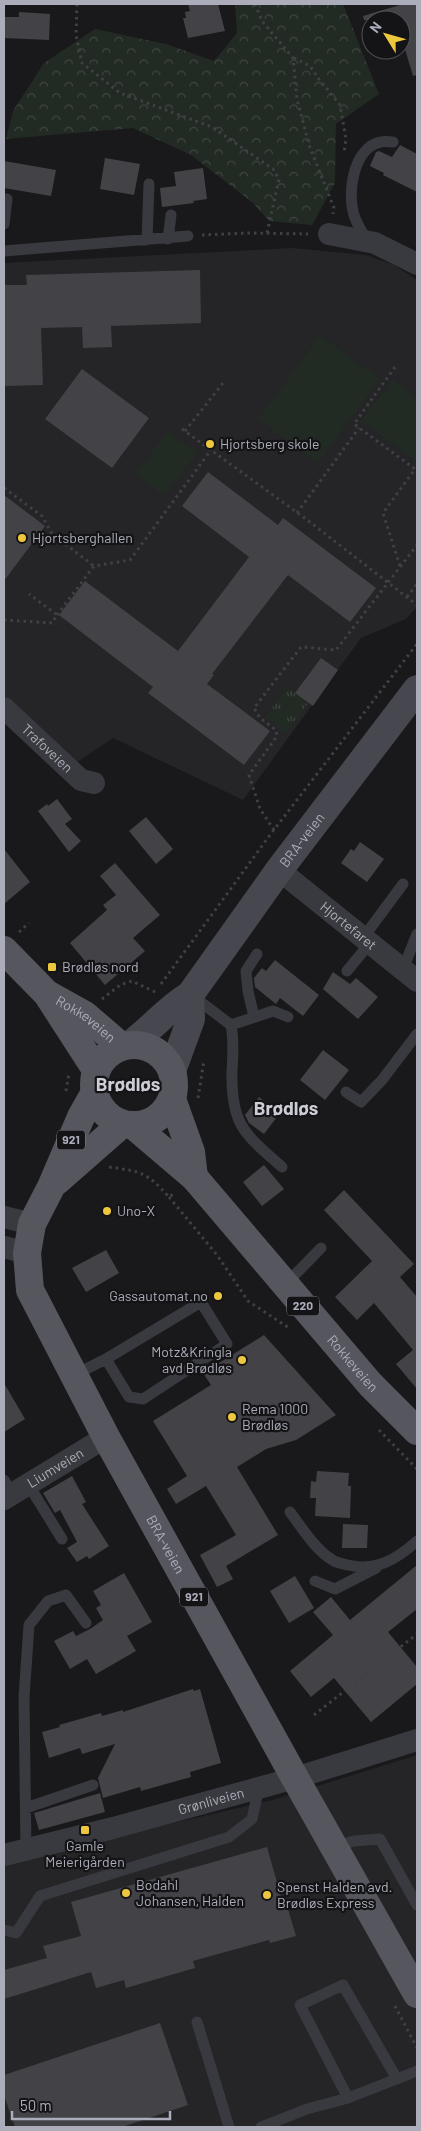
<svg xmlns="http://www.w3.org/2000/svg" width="421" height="2131" font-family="Barlow,sans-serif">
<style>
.built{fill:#252427}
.grass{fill:url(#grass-tufts)}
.forest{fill:url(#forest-crowns)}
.pitch{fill:#222a24}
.building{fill:#434347}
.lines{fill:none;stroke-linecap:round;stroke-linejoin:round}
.path{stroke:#3f4146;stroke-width:3;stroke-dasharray:2.5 4;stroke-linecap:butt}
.service{stroke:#393a3f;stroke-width:11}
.minor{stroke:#393a3f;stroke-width:22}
.secondary{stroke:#47484f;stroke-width:28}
.primary{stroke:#55565e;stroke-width:28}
.poi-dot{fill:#edc73d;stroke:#141315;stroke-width:2}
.labels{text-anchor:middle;stroke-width:4.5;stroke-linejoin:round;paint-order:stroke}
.shield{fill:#141315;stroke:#7e8088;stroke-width:1}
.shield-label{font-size:12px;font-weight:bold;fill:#abaeba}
.poi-label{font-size:14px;fill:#abaeba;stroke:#141315;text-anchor:start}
.street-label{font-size:14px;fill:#abaeba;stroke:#141315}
.district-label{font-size:19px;font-weight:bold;fill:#cccdd6;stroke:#141315}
</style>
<defs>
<pattern id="grass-tufts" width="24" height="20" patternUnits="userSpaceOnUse" patternTransform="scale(1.25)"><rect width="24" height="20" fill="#222a24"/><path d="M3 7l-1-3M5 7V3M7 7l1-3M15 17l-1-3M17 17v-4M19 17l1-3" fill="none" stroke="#3f4642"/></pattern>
<pattern id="forest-crowns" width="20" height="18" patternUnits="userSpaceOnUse" patternTransform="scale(1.25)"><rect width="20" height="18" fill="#222a24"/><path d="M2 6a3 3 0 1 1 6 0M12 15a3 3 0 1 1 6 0" fill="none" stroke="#3f4642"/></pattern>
</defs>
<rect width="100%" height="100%" fill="#19181a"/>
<path class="built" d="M292,248L366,255L394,265L417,280V607L406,619L361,638L243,800L113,738L77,762L4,695V263Z
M417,1755V2127H4V1862L269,1801Z"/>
<path class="grass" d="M288,688L308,703L286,733L265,717Z"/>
<path class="forest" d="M235,4H343L379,94L336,124L335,183L312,225L269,221L253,203L191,155L133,128L6,139L13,111L44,63L95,29L166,44L214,61L237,33Z"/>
<path class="pitch" d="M320,335L380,379L318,463L258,419Z
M393,379L417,398V457L415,461L361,420Z
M168,431L197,453L164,496L135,474Z"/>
<path class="building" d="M188,4H218L225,31L188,38L183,18H186L185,12L190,11Z
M403,4H417V75L413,76L401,36V20H364L363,16Z
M19,12L50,14L49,40L4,38V17H19Z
M400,145L417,154V192L383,175L384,173L370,166L376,152L379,151L392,157Z
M105,158L140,164L134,195L100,189Z
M4,161L56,170L51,196L4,188Z
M203,168L207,199L193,201L194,203L162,207L160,188L176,186L174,172Z
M200,270L201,323L111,326L112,347L83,348L82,327L41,328L43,385L4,386V285H27L26,275Z
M82,369L149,418L112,468L45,419Z
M208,472L278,525L283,518L376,588L350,622L288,575L212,674L214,675L207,684L270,731L244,765L148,693L153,687L59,615L85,581L178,651L249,557L182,506Z
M4,495L45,526L4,581Z
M321,658L338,670L313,706L295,693Z
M57,799L72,819L65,824L81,841L69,852L38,811L47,804L48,806Z
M146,817L173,849L156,864L129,831Z
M360,842L384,859L367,882L341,863L351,849L354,851Z
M4,849L30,882L4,904Z
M115,863L160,915L133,938L145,951L105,985L70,943L107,910L103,905L116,895L100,876Z
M275,960L319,995L303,1016L280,998L276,1004L255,987L254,978L262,968L266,971Z
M333,972L350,984L356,978L378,997L358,1019L323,989Z
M323,1050L349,1070L325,1100L300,1080Z
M259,1097L280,1113L264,1134L249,1123L245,1115Z
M264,1165L284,1189L262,1206L243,1182Z
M344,1190L414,1264L400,1277L417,1297V1389L396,1364L413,1350L374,1303L357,1320L335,1297L372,1261L324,1210Z
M106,1250L119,1273L86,1292L72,1268Z
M264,1335L336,1415L296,1440L266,1449L237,1467L278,1535L226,1566L233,1579L217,1587L200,1555L236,1535L206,1486L176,1504L167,1489L187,1476L153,1421L211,1385L203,1373Z
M4,1383L25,1419L4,1432Z
M317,1471L349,1473L348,1486H351L350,1518L315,1516L316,1498H310L311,1481L316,1482Z
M72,1476L86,1502L82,1504L109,1546L89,1559L87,1556L77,1562L67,1548L77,1542L75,1538L60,1510L55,1513L43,1493Z
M343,1524L368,1525L367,1548H342Z
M417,1565V1609L388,1632L417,1667V1684L371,1722L334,1678L311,1697L290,1671L333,1635L313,1612L331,1597L350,1620Z
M124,1573L152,1622L127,1636L136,1651L96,1674L87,1659L70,1669L54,1641L73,1631L76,1636L90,1629L103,1620L96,1608L101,1605L93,1591Z
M295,1576L314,1608L289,1623L270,1591Z
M193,1689L194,1691L200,1689L221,1763L190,1772L191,1777L141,1791L140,1787L103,1798L98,1778L115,1744L82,1754L80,1748L49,1758L42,1732L60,1727L59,1725L101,1713L102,1716L123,1710V1712Z
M100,1793L105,1812L39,1830L34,1813Z
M267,1847L284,1907L287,1906L296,1936L270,1943L269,1940L193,1961L195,1968L126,1988L124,1980L96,1988L91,1972L4,1999V1970L47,1958L43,1946L81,1936L71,1902Z
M160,2023L188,2105L122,2127H15L4,2095V2075Z"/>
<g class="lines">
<path class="path" d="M77,4L76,35L82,63L120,93L212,127L273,169L279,179L267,233
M255,4L262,21L293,58L297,99L309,145L334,208L333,214
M294,58L310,66L318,78L340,105L346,139L344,153
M202,235L248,233L308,234
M395,367L354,424L415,469L383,513L400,566
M182,429L306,519L417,605
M185,431L223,383
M4,488L42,516L52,534L94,566
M297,513L359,428
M407,597L417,584
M57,615L94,566L130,560L211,450
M4,620L52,623L57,615L29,594
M274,830L260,809L249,775L277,736L276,730L260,718L254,708L301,647L336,650L417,545
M19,932L29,923
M161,984L270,835L417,644
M102,999L120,985L132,981L155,992
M66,1091L69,1073
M198,1098L204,1060
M109,1167C143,1172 146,1172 169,1197L176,1192
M169,1197L217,1255L248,1301L289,1328
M379,1430L417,1469
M314,1715L417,1634
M395,2006L417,2048"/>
<path class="service" d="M4,224L7,199
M168,239L171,215
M147,240L149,184
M368,242C363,234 358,226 355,218C346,195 353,147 381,142C385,141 390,142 393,142
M4,251L188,236
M363,938L403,884
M403,969L417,934
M347,971L370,943
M194,997L231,1025C234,1040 233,1057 232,1072C231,1126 245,1134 282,1167
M254,1017L248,991L246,971L257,954
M231,1025L273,1011L288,1017
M346,1092L361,1102L382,1080L417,1034
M285,1285L321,1248
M74,1375L106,1359L201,1302L227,1344L143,1399L129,1397L106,1359
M4,1480L12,1494
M28,1484L62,1539
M290,1512C303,1529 315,1550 334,1561C338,1563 344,1564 348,1565C376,1572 397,1559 417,1541
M315,1581L335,1589L376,1568
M26,1808L93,1785
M334,1847L354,1841L380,1839L417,1905
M26,1851L24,1697L29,1625L48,1601L66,1595L86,1623
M4,1930L16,1933L40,1896L229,1837L252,1819L259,1787
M197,2022L229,2127
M348,2098L300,2005L343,1985L397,2079
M261,2127L307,2109L348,2098L417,2071"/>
<g class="minor">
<path d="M329,234L375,243L417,264"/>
<path id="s1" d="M4,708L81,780L94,783"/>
<path id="s2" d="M279,870L417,981"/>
<path d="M4,1217L32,1224"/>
<path d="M4,1247L27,1253"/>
<path id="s3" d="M4,1499L106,1437"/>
<path id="s4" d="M4,1855L113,1828L295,1778L417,1740"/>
</g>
<g class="secondary">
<path id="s5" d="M131,1044C152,1028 168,1008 190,995L279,870L417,689"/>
<path d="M172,1071L191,1019L190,995"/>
</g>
<g class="primary">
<path d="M4,950L47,994L96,1070"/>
<path id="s6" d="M49,995L85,1015L121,1046"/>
<circle cx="134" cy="1085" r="40"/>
<path id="s7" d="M94,1094L81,1117L51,1187L32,1224L27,1253L30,1290L106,1437L295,1778L417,1994"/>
<path d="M172,1099L191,1152L194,1177"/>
<path id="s8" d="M133,1125L194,1177L370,1384L417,1431"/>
<path d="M57,1181L122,1124"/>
</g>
</g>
<g class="poi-dot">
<circle cx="210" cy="444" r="5"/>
<circle cx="22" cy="538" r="5"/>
<rect x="47" y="962" width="10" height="10" rx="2.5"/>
<circle cx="107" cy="1211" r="5"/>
<circle cx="218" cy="1296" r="5"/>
<circle cx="242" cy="1360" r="5"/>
<circle cx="232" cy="1417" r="5"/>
<rect x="80" y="1825" width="10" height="10" rx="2.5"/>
<circle cx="126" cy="1893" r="5"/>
<circle cx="267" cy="1895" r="5"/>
</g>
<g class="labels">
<g class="shield">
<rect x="57" y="1130.5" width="28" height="19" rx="4"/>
<rect x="287" y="1296.5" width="32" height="19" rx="4"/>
<rect x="180" y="1587.5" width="28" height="19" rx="4"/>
</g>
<g class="shield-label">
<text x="71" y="1144">921</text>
<text x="303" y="1310">220</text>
<text x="194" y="1601">921</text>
</g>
<g class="poi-label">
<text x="220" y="449">Hjortsberg skole</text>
<text x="32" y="543">Hjortsberghallen</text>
<text x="62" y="972">Brødløs nord</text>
<text x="117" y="1216">Uno-X</text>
<text x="208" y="1301" text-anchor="end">Gassautomat.no</text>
<text x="232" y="1357" text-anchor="end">Motz&amp;Kringla<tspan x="232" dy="16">avd Brødløs</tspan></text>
<text x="242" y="1414">Rema 1000<tspan x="242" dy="16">Brødløs</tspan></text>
<text x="85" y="1851" text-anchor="middle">Gamle<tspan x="85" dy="16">Meierigården</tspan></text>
<text x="136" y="1890">Bodahl<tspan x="136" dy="16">Johansen, Halden</tspan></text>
<text x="277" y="1892">Spenst Halden avd.<tspan x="277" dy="16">Brødløs Express</tspan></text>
</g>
<g class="street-label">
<text dy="5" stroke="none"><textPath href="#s1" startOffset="59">Trafoveien</textPath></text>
<text dy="5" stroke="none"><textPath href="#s5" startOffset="268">BRA-veien</textPath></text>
<text dy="5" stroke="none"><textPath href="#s2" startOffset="89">Hjortefaret</textPath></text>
<text dy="5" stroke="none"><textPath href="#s6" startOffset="44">Rokkeveien</textPath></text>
<text dy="5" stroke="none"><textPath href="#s8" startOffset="325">Rokkeveien</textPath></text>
<text dy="5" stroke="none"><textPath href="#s3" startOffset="60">Liumveien</textPath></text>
<text dy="5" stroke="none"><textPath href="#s7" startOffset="499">BRA-veien</textPath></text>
<text dy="5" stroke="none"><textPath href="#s4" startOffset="214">Grønliveien</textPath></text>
</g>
<g class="district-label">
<text x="128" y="1091">Brødløs</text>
<text x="286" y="1115">Brødløs</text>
</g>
</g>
<rect width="421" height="2131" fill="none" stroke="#abaeba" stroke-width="10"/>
<g transform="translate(386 35) rotate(307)"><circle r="24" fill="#141315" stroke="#505157"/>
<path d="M0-4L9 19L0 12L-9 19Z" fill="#edc73d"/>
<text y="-8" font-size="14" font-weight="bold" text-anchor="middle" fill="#abaeba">N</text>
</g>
<path d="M12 2111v8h158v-8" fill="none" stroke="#abaeba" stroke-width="2.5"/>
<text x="20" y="2111" font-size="15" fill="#abaeba" stroke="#141315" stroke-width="4" paint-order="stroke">50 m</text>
</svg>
